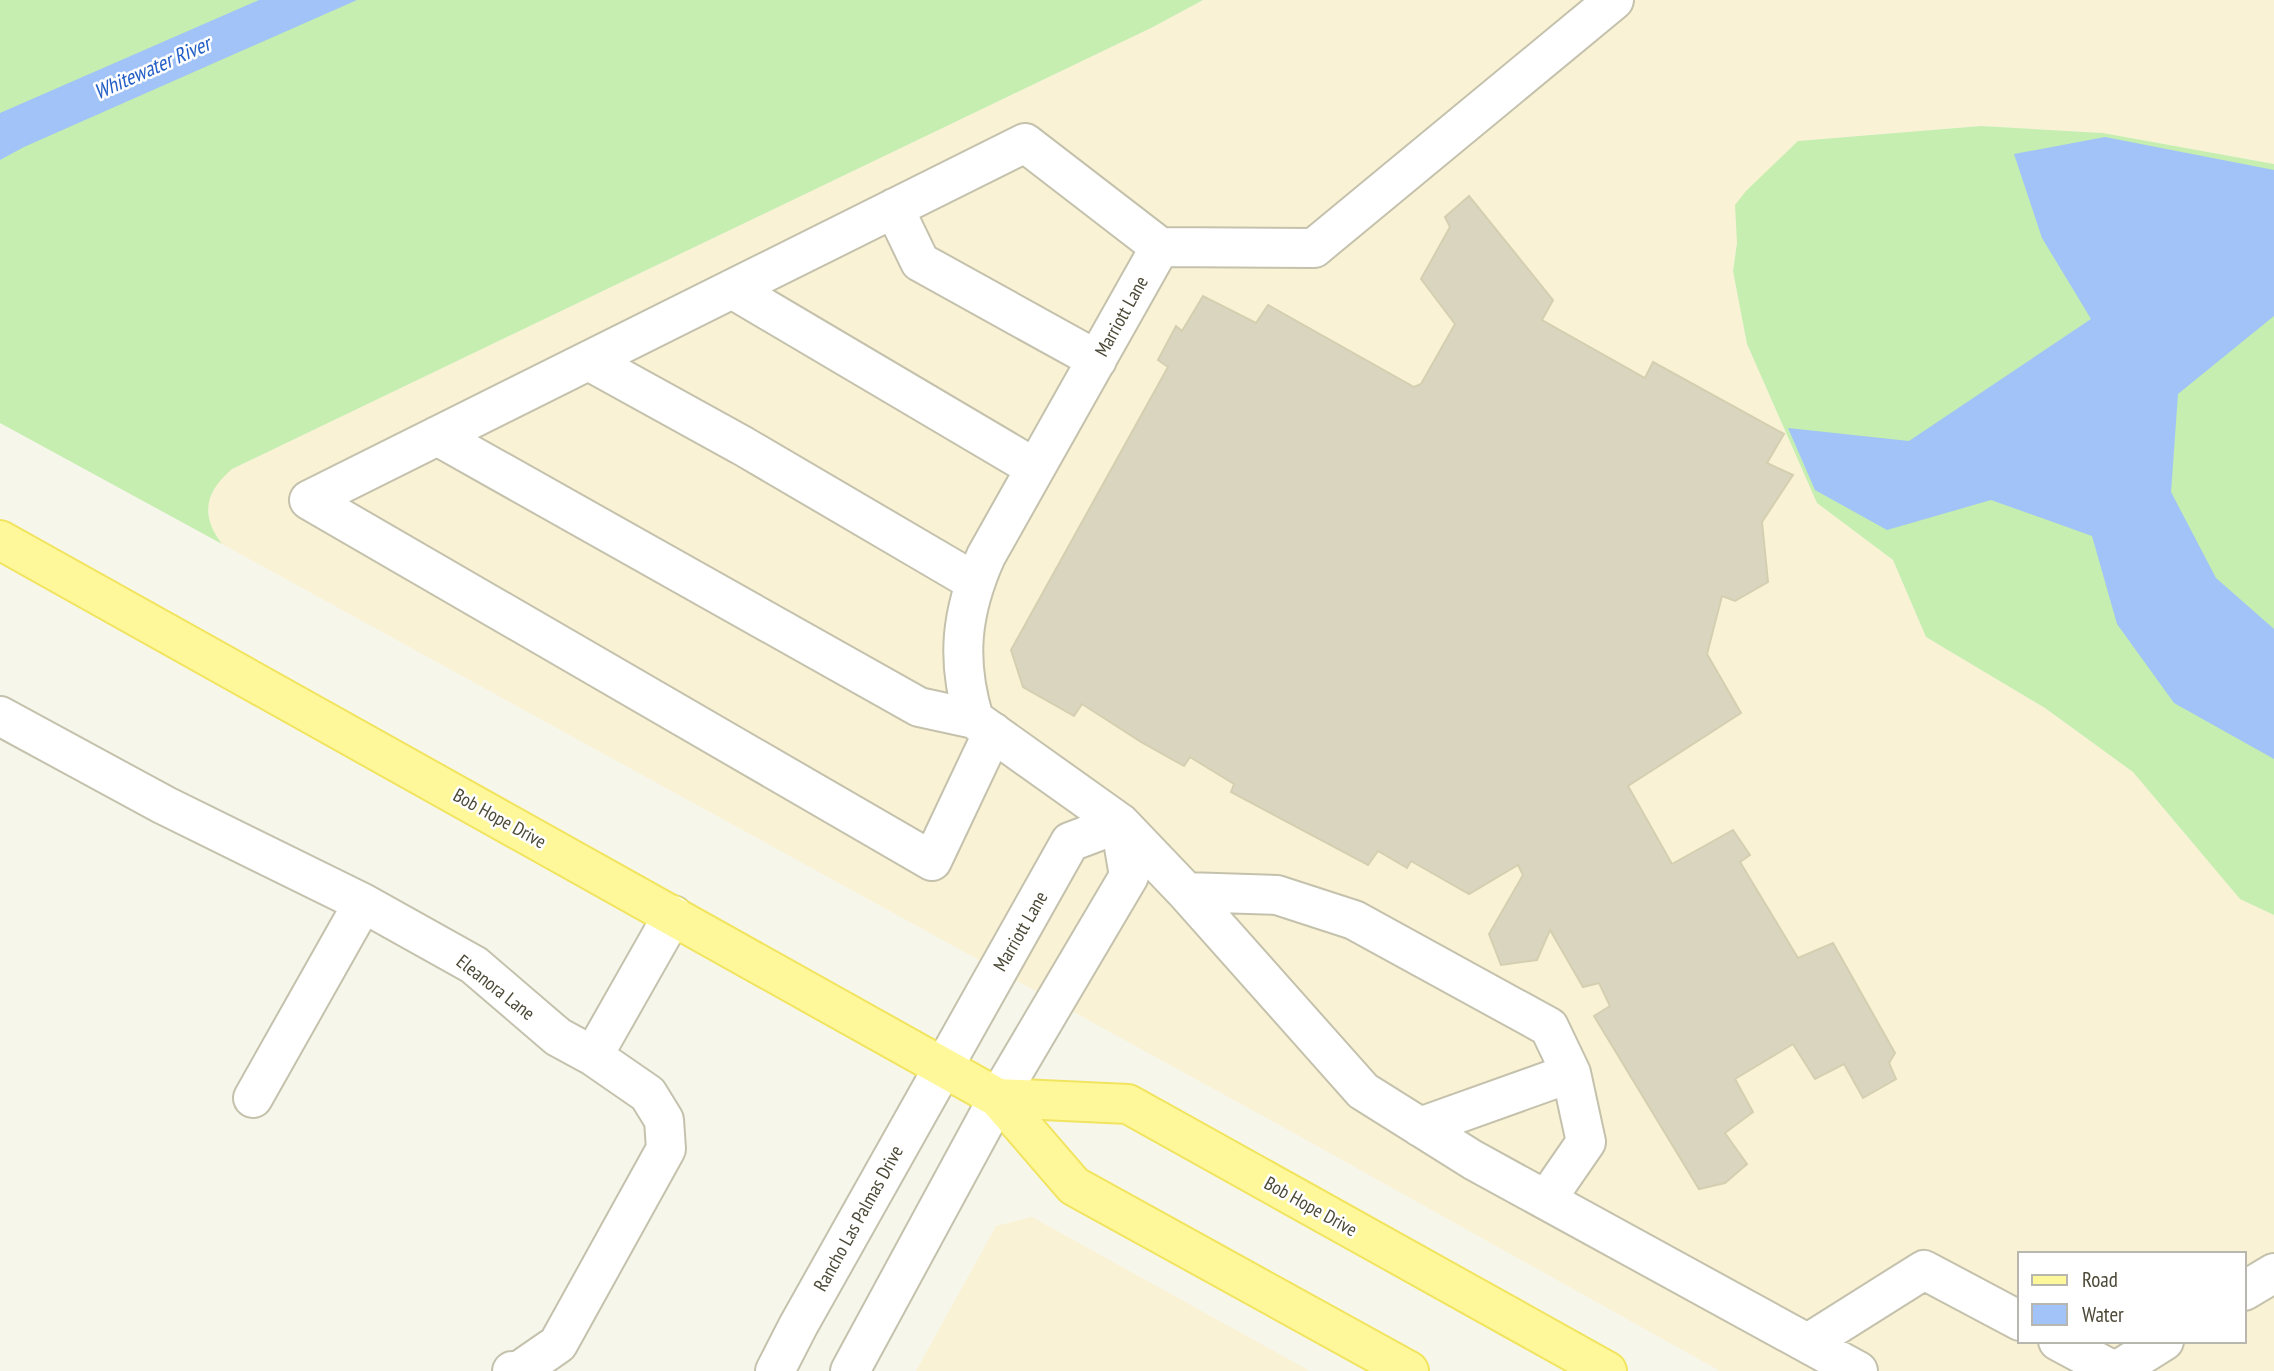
<svg xmlns="http://www.w3.org/2000/svg" width="2274" height="1371" font-family="'PT Sans Narrow',sans-serif">
<style>
.commercial{fill:#faf2d5;fill-rule:evenodd}
.grass{fill:#c5eeb0}
.water{fill:#a2c3f8}
.building{fill:#dad5bf;stroke:#d5cfb1;stroke-width:2}
.lines{fill:none;stroke-linecap:round;stroke-linejoin:round}
.minor-casing{stroke:#c4c1ac;stroke-width:42}
.major-casing{stroke:#f1e45f;stroke-width:42}
.minor{stroke:#fff;stroke-width:38}
.major{stroke:#fff89b;stroke-width:38}
.labels{text-anchor:middle;stroke-width:5;stroke-linejoin:round;paint-order:stroke}
.street-label{font-size:19px;fill:#4c4937;stroke:#fff}
.water-label{font-size:21px;font-style:italic;fill:#235ec6;stroke:#fff}
</style>
<rect width="100%" height="100%" fill="#f7f6eb"/>
<path class="commercial" d="M1203,0H2274V164L2103,133L1981,126L1798,141L1736,205L1737,243L1733,271L1747,344L1817,503L1893,560L1926,637L2045,708L2133,772L2240,899L2274,915V1371H1720L1301,1137L222,544L210,528L208,503L218,481L232,469L1153,27ZM2020,1254H2244V1341H2020Z
M1032,1217L1310,1371H916L996,1226Z"/>
<path class="grass" d="M0,0H1203L1153,27L232,469C205,492 200,515 222,544L0,423Z
M1981,126L2103,133L2274,164V915L2240,899L2133,772L2045,708L1926,637L1893,560L1817,503L1747,344L1733,271L1737,243L1735,205L1746,191L1798,141Z"/>
<path class="water" d="M259,0H357L24,147L0,160V113Z
M2105,137L2274,170V316L2178,394L2171,492L2216,578L2274,629V759L2174,703L2117,624L2092,536L1991,500L1887,530L1815,490L1788,428L1909,441L2091,319L2042,238L2014,154Z"/>
<path class="building" d="M1469,196L1553,300L1542,320L1645,378L1653,362L1784,434L1767,463L1793,475L1762,522L1768,582L1735,601L1722,596L1707,654L1741,713L1628,786L1672,864L1733,830L1750,855L1740,862L1798,958L1833,943L1895,1053L1889,1063L1896,1079L1863,1098L1844,1064L1815,1079L1793,1044L1735,1079L1753,1112L1725,1133L1747,1164L1725,1183L1699,1189L1594,1016L1610,1006L1599,983L1583,987L1550,930L1537,960L1501,965L1489,934L1523,875L1518,865L1469,894L1411,861L1407,868L1378,851L1368,865L1231,792L1234,784L1190,757L1184,766L1141,742L1082,704L1074,716L1023,687L1011,650L1168,367L1158,360L1176,326L1182,331L1203,296L1256,323L1268,305L1414,387L1421,384L1455,324L1421,279L1450,227L1445,217Z"/>
<g class="lines">
<g class="minor-casing">
<path id="minor" d="M1614,0L1314,248L1160,247L986,556C961,612 956,660 974,719L1120,823L1186,892L1363,1091L1473,1160L1858,1371
M894,208L920,262L1097,360
M732,289L1035,468
M589,361L743,446L975,582
M437,436L919,707L974,719
M0,716L164,805L363,903L474,965L558,1037L593,1056L648,1094L664,1120L666,1149L558,1344L519,1371H512
M993,732L932,861L309,500L1025,143L1160,247
M1186,892L1277,895L1354,920L1549,1027L1571,1073L1586,1142L1546,1200
M593,1056L673,915
M253,1098L363,903
M1420,1127L1571,1073
M2244,1291L2274,1273
M2058,1341L2114,1371
M1808,1343L1924,1270L2020,1321
M775,1371L798,1326L1070,842L1120,823
M850,1371L998,1098L1129,876L1120,823
M2116,1371L2164,1341"/>
</g>
<g class="major-casing">
<path id="major" d="M0,540L998,1098L1074,1186L1409,1371
M998,1098L1128,1104L1607,1371"/>
</g>
<use href="#minor" class="minor"/>
<use href="#major" class="major"/>
</g>
<g class="labels">
<g class="street-label">
<text transform="translate(1121 316) rotate(-61)" y="7">Marriott Lane</text>
<text transform="translate(500 818) rotate(29)" y="7">Bob Hope Drive</text>
<text transform="translate(1020 931) rotate(-60)" y="7">Marriott Lane</text>
<text transform="translate(496 987) rotate(38)" y="7">Eleanora Lane</text>
<text transform="translate(1311 1206) rotate(29)" y="7">Bob Hope Drive</text>
<text transform="translate(858 1218) rotate(-61)" y="7">Rancho Las Palmas Drive</text>
</g>
<g class="water-label">
<text transform="translate(152 68) rotate(-24)" y="7">Whitewater River</text>
</g>
</g>
<rect x="2018" y="1252" width="228" height="91" fill="#ffffff" stroke="#b7b6af" stroke-width="2"/>
<rect x="2032" y="1275" width="35" height="10" fill="#fff89b" stroke="#b7b6af" stroke-width="2"/>
<text x="2082" y="1287" font-size="21" fill="#4c4937">Road</text>
<rect x="2032" y="1304" width="35" height="21" fill="#a2c3f8" stroke="#b7b6af" stroke-width="2"/>
<text x="2082" y="1322" font-size="21" fill="#4c4937">Water</text>
</svg>
